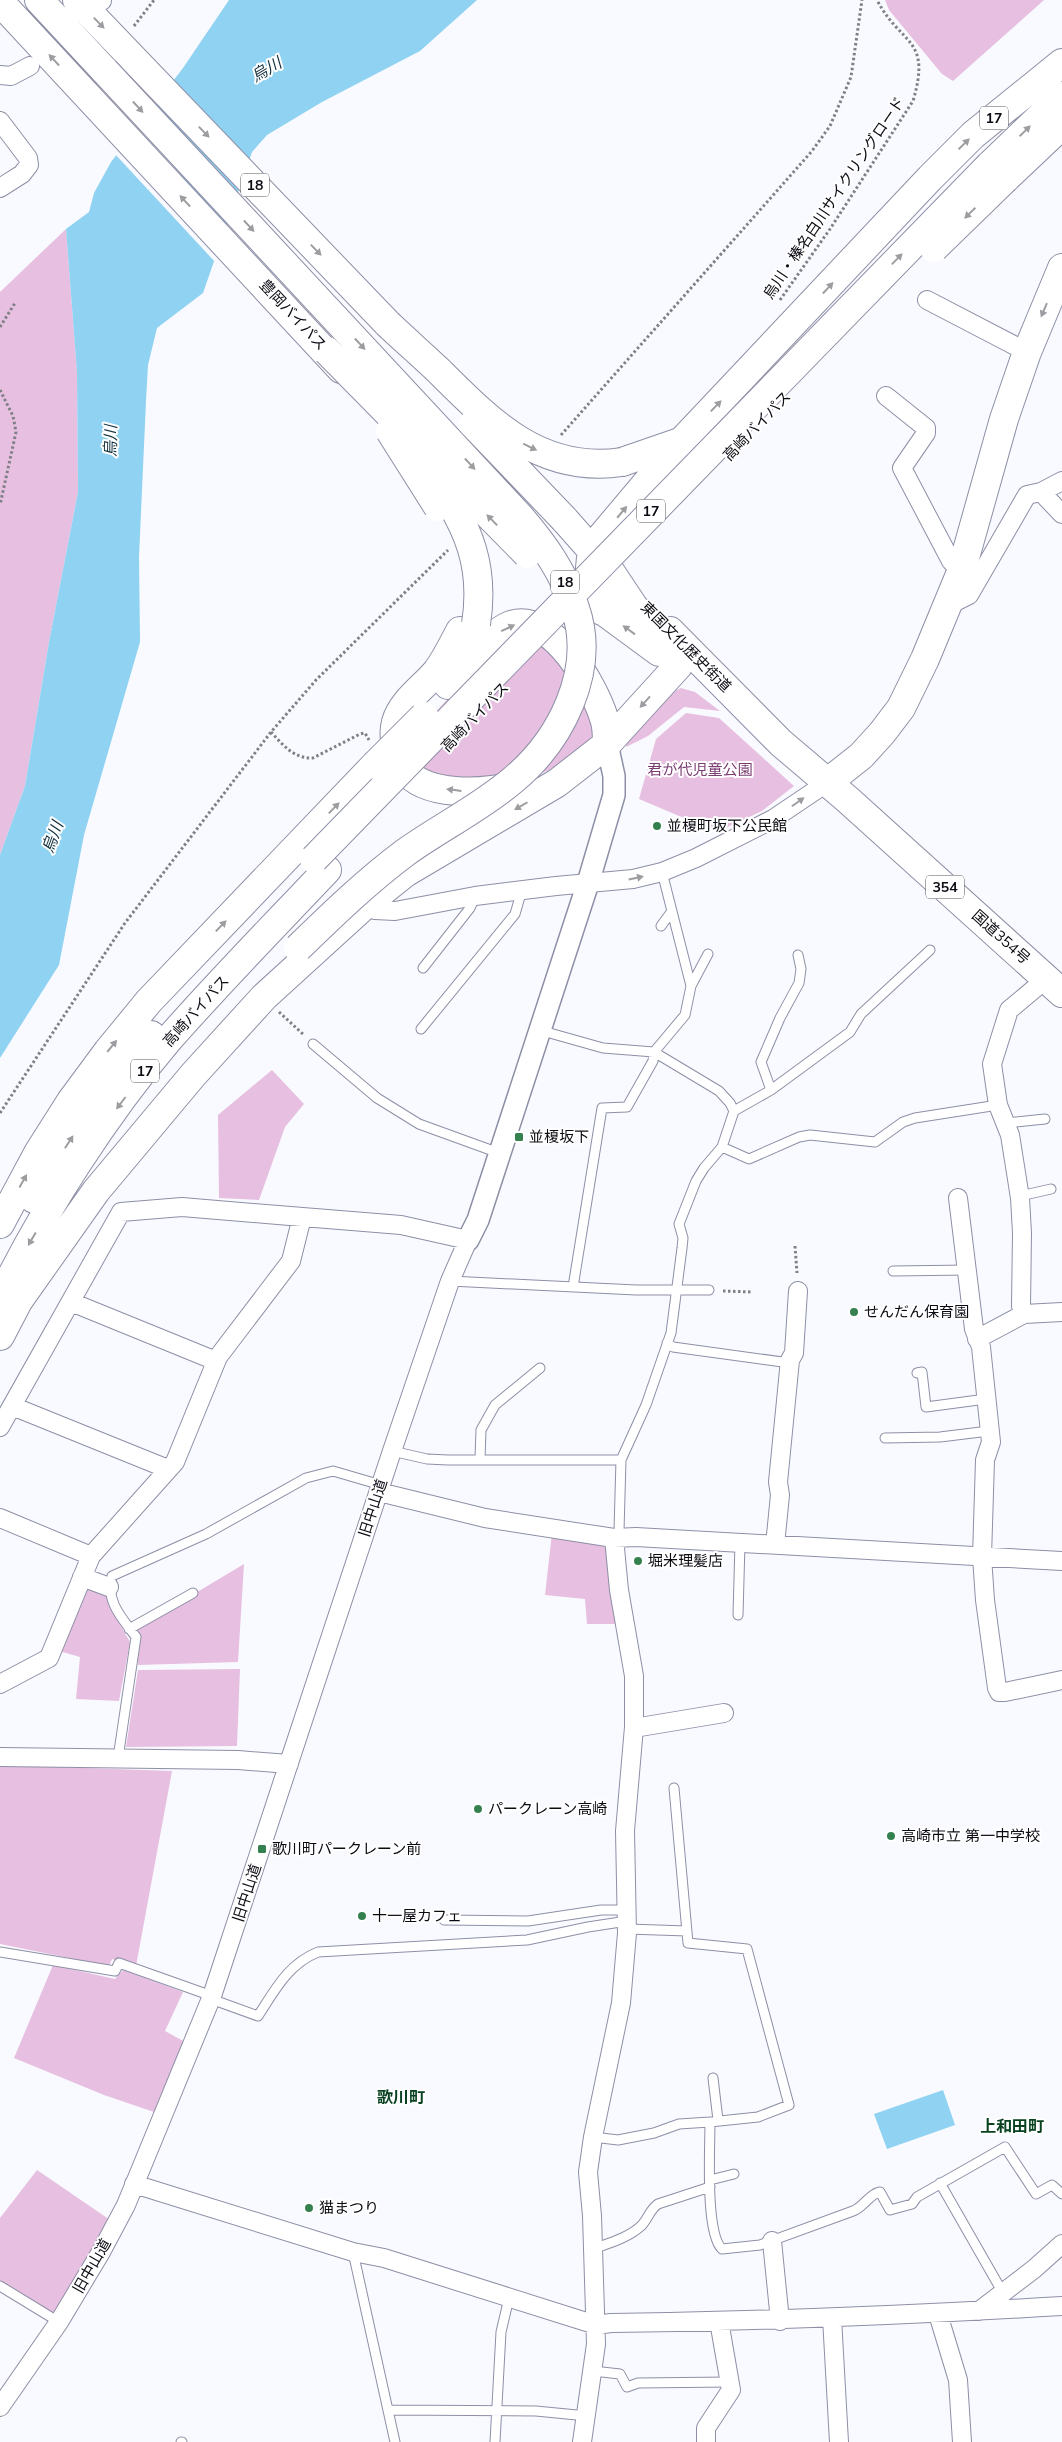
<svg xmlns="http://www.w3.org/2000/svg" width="1062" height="2442" font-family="Mulish,'Noto Sans JP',sans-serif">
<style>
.green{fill:#e7bfe0}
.water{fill:#8fd2f2}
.pier{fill:#f9faff}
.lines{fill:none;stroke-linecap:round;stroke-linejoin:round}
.service-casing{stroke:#8d8fa6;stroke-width:11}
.minor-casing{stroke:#8d8fa6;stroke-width:20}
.tertiary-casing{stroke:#8d8fa6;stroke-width:24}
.trunk-casing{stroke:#8d8fa6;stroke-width:30}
.path{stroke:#7f8086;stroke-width:3;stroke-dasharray:2.5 2.5;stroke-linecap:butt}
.service{stroke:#fff;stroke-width:9}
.minor{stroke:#fff;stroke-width:18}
.tertiary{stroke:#fff;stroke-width:21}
.trunk{stroke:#fff;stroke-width:28}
.trunk-bridge-casing{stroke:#8d8fa6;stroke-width:30;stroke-linecap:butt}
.trunk-bridge{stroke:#fff;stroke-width:28}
.oneway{fill:#9d9da1}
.poi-dot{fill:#34814f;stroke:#fff;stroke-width:2}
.labels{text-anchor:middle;stroke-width:4;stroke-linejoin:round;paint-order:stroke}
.shield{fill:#fff;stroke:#54545a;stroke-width:1}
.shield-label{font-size:14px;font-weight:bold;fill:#0b0b13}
.street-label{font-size:15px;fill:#0b0b13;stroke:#fff}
.park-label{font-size:15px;fill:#7a3d71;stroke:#fff}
.poi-label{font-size:15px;fill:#0b0b13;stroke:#fff;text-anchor:start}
.water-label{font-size:16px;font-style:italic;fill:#11303e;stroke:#fff}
.neighbourhood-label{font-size:16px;font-weight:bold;fill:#094221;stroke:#fff}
</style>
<rect width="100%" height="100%" fill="#f9faff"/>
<path class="green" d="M885,0H1044L953,81L942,74L889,10Z
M66,229L77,372L78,492L49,642L25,786L0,855V292Z
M543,642L591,705L593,735L588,742L563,764L535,776L467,785L415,767L430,718L497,646Z
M681,688L695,692L720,711L684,707L648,736L626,747L627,738L668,694Z
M686,713L719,718L794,786L762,811L717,832L639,799L656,739Z
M272,1070L304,1104L285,1127L259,1200L219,1198L218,1115Z
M552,1533L611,1542L622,1624H587L585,1599L545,1595Z
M244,1564L238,1662L138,1665L137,1628Z
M84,1582L107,1592L110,1607L130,1642L119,1701L76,1699L80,1657L59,1651Z
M240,1669L237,1746L126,1747L138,1670Z
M0,1765L172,1771L136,1966L112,1959L109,1966L0,1944Z
M53,1965L115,1979L123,1970L183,1992L165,2031L187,2043L154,2112L104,2095L14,2058Z
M37,2170L113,2222L55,2314L0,2281V2218Z"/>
<path class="water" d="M229,0H477L420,51L322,102L267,135L252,152L203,293L157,328L148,365L146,401L139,557L140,642L84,835L59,965L0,1058V855L25,786L49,642L78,492L77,372L66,229L89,212L94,193L111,162L183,68Z
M943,2090L955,2125L887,2149L874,2114Z"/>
<path class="pier" d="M138,123L227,231L216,263L114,153Z"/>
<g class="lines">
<g class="service-casing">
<path id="service" d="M661,926L672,911
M423,968L470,908L475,897
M691,986L708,954
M421,1029L515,914L522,890
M539,1030L603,1048L654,1052L719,1091L730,1103L734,1111L722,1147L704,1168L696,1181L679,1224L683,1238L682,1248L671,1333L646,1405L621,1460
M313,1044L377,1098L419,1124L499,1153
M771,1090L761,1062L780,1018L799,983L801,969L798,955
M734,1111L771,1090L850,1032L861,1014L930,950
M1006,1123L1045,1119
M722,1147L749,1159L799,1137L810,1135L875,1142L903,1122L915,1118L998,1105
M1020,1196L1051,1189
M893,1271L968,1270
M450,1281L636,1290H709
M573,1287L602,1108L627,1107L653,1061L654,1052L685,1015L691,986L662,872
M667,1343L673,1347L790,1363
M917,1373L922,1372L926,1407L986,1399
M885,1438L940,1437L989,1431
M392,1451L427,1459L448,1460H621L619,1531L615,1538
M480,1459L481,1430L495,1405L540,1368
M738,1615L740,1543
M129,1629L193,1593
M118,1758L136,1637C122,1618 105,1601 112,1576L206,1534L306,1478L333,1471L381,1485
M674,1788L688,1943L747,1949L789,2105L758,2117L710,2122
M444,1920L528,1921L601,1910H626
M627,1929L687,1931
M0,1952L115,1971L119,1963L212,1996
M211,1999L258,2016C275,1990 288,1964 318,1952L527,1940L588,1927L627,1921
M713,2078L718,2120
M593,2137L618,2140L654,2133L679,2124L710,2122C710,2148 705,2233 722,2249L760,2245L853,2211C864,2207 869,2194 880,2192L890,2210L912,2204L917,2197L1005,2147L1036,2194L1052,2185L1062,2194
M710,2180L734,2174
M940,2183L1003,2293
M593,2249C609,2243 628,2238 641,2226C648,2219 650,2209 658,2204L710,2187
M353,2252L395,2442
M0,2286L59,2322
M593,2371L620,2374L627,2387L638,2383L729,2382
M388,2410L536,2411L587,2416
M181,2442H182
M495,2442L501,2332L509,2298"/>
</g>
<g class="minor-casing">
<path id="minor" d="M102,1V0
M0,75L11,76L30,66
M0,121L28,158L29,165L22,174L0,188
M927,300L1027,352
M886,396L926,428V433L902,468L951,561L961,572
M1041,492L1062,514
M947,606L969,595L1027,495L1041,492L1062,481
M365,905L375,910L395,911L475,896L556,886L633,879L662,872L696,858L773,819L828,782
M958,1198L974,1329L981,1347L991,1442L985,1460L982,1557L985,1600L997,1688L999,1692H1005L1062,1680
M71,1302L216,1361
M1024,1314L1021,1306L1022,1233L1020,1198L1010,1135L998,1105L992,1064L1009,1010L1046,979
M977,1339L1024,1314L1062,1312
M12,1406L168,1469
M0,1427L121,1212L182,1207L278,1215L401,1225L468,1240L450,1281L392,1451L212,1996L126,2205L101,2252L59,2322L0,2407
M379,1492L485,1518L614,1538L636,1537L1062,1561
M0,1518L91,1556
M775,1545L780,1495L778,1482L790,1360L794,1353L798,1291
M82,1577L109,1587
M0,1684L49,1658L91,1556L175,1462L218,1357L291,1261L302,1217
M634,1728L724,1713
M0,1757L238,1760L289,1764
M134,2184L353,2252L384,2258L596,2325L611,2323C762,2321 912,2315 1062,2306
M772,2241L780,2321
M979,2311L1034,2269L1062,2244
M938,2314L958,2380L962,2442
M832,2318L839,2442
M582,2442L596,2344L592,2216L588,2172L593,2137L621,2003L627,1933L625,1831L634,1727V1676L619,1590L614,1538
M706,2442V2428L731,2390L719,2321"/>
</g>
<g class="tertiary-casing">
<path id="tertiary" d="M468,1240L478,1220L588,883L614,795V776L607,744"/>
</g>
<g class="trunk-casing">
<path id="trunk" d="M39,0L105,71
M77,0L388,324
M0,2L341,369
M990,165L1062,96
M1005,179L1062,125
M622,462L680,442
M564,519L603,563
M587,599L659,652
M602,611C592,581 581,564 602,536L682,441L930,178L973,135L1062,63
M460,631C453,644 446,659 437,671C424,687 402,701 396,722C393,732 395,746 399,755C401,760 402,766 405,770C426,797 482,793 511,787
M670,631L781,743L847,799L1062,993
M448,685C465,668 489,633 511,625C552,611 594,686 604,718C607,726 607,735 607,744
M828,782L861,756L882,733L901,708L925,659L961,572L1004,419L1027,352L1062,268
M34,1199L86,1116L151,1035
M0,1224L38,1153L71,1101L108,1051L149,1001L375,765
M0,1299C43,1211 105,1114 169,1039C220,981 274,926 327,870
M14,1307L96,1191L193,1075L264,997L365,905L405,873L557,783L607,744L678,666L669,644L634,607L608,568
M0,1336L24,1290"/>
</g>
<path class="path" d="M134,26L154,0
M780,300L830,229L913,101C932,37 901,46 877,0
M0,327L15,303
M0,390L13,416L16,432L0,505
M561,435L760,210L812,151L830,126L851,77L862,0
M271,732C283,745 294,759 313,758L360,734L365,733L369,740
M279,1012L304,1035
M0,1113L125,923L271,732L316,680L448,550
M795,1246L797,1273
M723,1291L752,1292"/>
<use href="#service" class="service"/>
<use href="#minor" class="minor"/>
<use href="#tertiary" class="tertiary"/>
<use href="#trunk" class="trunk"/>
<g class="trunk-bridge-casing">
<path id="trunk-bridge" d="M105,71L521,518C545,546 564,573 575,608C597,671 560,741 513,780C480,808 441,827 406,852C367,881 333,914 298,948
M934,248L1005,179
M388,324C405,340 422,355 439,371C491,423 541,474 622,462
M327,351L527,554
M473,424L564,519
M390,431L438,507
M437,481C469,528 485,567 476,624
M375,765L424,716
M314,859L990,165"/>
</g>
<use href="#trunk-bridge" class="trunk-bridge"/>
</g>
<defs><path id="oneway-solid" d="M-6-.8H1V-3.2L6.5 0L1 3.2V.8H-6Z" transform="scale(1.25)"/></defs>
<g class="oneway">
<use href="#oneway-solid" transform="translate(99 23) rotate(46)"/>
<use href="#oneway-solid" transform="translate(54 60) rotate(-133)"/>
<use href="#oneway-solid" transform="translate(138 107) rotate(47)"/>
<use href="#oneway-solid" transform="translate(1025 131) rotate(-44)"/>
<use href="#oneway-solid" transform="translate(204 132) rotate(46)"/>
<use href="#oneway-solid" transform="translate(964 144) rotate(-44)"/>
<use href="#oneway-solid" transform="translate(185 201) rotate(-133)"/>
<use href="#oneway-solid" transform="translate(970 213) rotate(136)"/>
<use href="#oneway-solid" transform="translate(249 226) rotate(47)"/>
<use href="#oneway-solid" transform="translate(316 250) rotate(46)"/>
<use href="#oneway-solid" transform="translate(897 259) rotate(-46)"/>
<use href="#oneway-solid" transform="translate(828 288) rotate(-47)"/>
<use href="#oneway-solid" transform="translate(1044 310) rotate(113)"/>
<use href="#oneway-solid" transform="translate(360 344) rotate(47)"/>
<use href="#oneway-solid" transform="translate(716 406) rotate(-46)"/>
<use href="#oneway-solid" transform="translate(530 447) rotate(26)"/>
<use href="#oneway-solid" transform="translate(470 464) rotate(47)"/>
<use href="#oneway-solid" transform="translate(622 512) rotate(-50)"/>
<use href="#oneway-solid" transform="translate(492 520) rotate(-134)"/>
<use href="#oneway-solid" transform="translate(508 628) rotate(-25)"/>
<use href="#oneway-solid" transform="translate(629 630) rotate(-144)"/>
<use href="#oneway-solid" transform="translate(645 702) rotate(132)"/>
<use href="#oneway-solid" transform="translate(454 790) rotate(-173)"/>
<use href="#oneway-solid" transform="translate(798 802) rotate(-35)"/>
<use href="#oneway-solid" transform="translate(521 806) rotate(150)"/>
<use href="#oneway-solid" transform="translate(334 808) rotate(-46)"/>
<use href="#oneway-solid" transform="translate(636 878) rotate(-12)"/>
<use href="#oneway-solid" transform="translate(221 926) rotate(-46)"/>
<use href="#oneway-solid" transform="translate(112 1046) rotate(-51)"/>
<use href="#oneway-solid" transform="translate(121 1103) rotate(127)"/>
<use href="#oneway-solid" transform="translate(69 1142) rotate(-57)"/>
<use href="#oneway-solid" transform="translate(23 1181) rotate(-61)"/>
<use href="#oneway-solid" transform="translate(32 1239) rotate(120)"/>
</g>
<g class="poi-dot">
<circle cx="657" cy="826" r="5"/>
<rect x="514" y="1132" width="10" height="10" rx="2.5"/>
<circle cx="854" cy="1312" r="5"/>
<circle cx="638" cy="1561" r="5"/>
<circle cx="478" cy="1809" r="5"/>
<circle cx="891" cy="1836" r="5"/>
<rect x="257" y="1844" width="10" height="10" rx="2.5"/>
<circle cx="362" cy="1916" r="5"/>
<circle cx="309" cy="2208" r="5"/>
</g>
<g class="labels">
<g class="shield">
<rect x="980" y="106.5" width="28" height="23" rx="4"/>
<rect x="241" y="173.5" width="28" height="23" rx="4"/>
<rect x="637" y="499.5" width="28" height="23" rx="4"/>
<rect x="551" y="570.5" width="28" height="23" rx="4"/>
<rect x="926" y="875.5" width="38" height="23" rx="4"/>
<rect x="131" y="1059.5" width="28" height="23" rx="4"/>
</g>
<g class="shield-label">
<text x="994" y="123">17</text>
<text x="255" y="190">18</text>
<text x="651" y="516">17</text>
<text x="565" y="587">18</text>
<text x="945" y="892">354</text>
<text x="145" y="1076">17</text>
</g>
<g class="street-label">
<text transform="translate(834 198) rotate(-56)" y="5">烏川・榛名白川サイクリングロード</text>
<text transform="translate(293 315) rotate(47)" y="5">豊岡バイパス</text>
<text transform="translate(757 426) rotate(-46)" y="5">高崎バイパス</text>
<text transform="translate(686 647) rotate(45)" y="5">東国文化歴史街道</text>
<text transform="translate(475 717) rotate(-46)" y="5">高崎バイパス</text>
<text transform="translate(1001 937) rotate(42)" y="5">国道354号</text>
<text transform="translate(196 1011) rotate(-48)" y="5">高崎バイパス</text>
<text transform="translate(373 1508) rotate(-72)" y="5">旧中山道</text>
<text transform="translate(247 1893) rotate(-72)" y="5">旧中山道</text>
<text transform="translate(92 2266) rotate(-60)" y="5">旧中山道</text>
</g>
<g class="park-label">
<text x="700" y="775">君が代児童公園</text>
</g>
<g class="poi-label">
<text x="667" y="831">並榎町坂下公民館</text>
<text x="529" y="1142">並榎坂下</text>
<text x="864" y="1317">せんだん保育園</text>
<text x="648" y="1566">堀米理髪店</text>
<text x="488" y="1814">パークレーン高崎</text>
<text x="901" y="1841">高崎市立 第一中学校</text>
<text x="272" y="1854">歌川町パークレーン前</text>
<text x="372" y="1921">十一屋カフェ</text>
<text x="319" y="2213">猫まつり</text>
</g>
<g class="water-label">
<text transform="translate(266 69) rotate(-30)" y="6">烏川</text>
<text transform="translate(110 441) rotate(-89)" y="6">烏川</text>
<text transform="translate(52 837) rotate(-70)" y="6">烏川</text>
</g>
<g class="neighbourhood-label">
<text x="401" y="2103">歌川町</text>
<text x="1012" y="2132">上和田町</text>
</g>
</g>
</svg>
